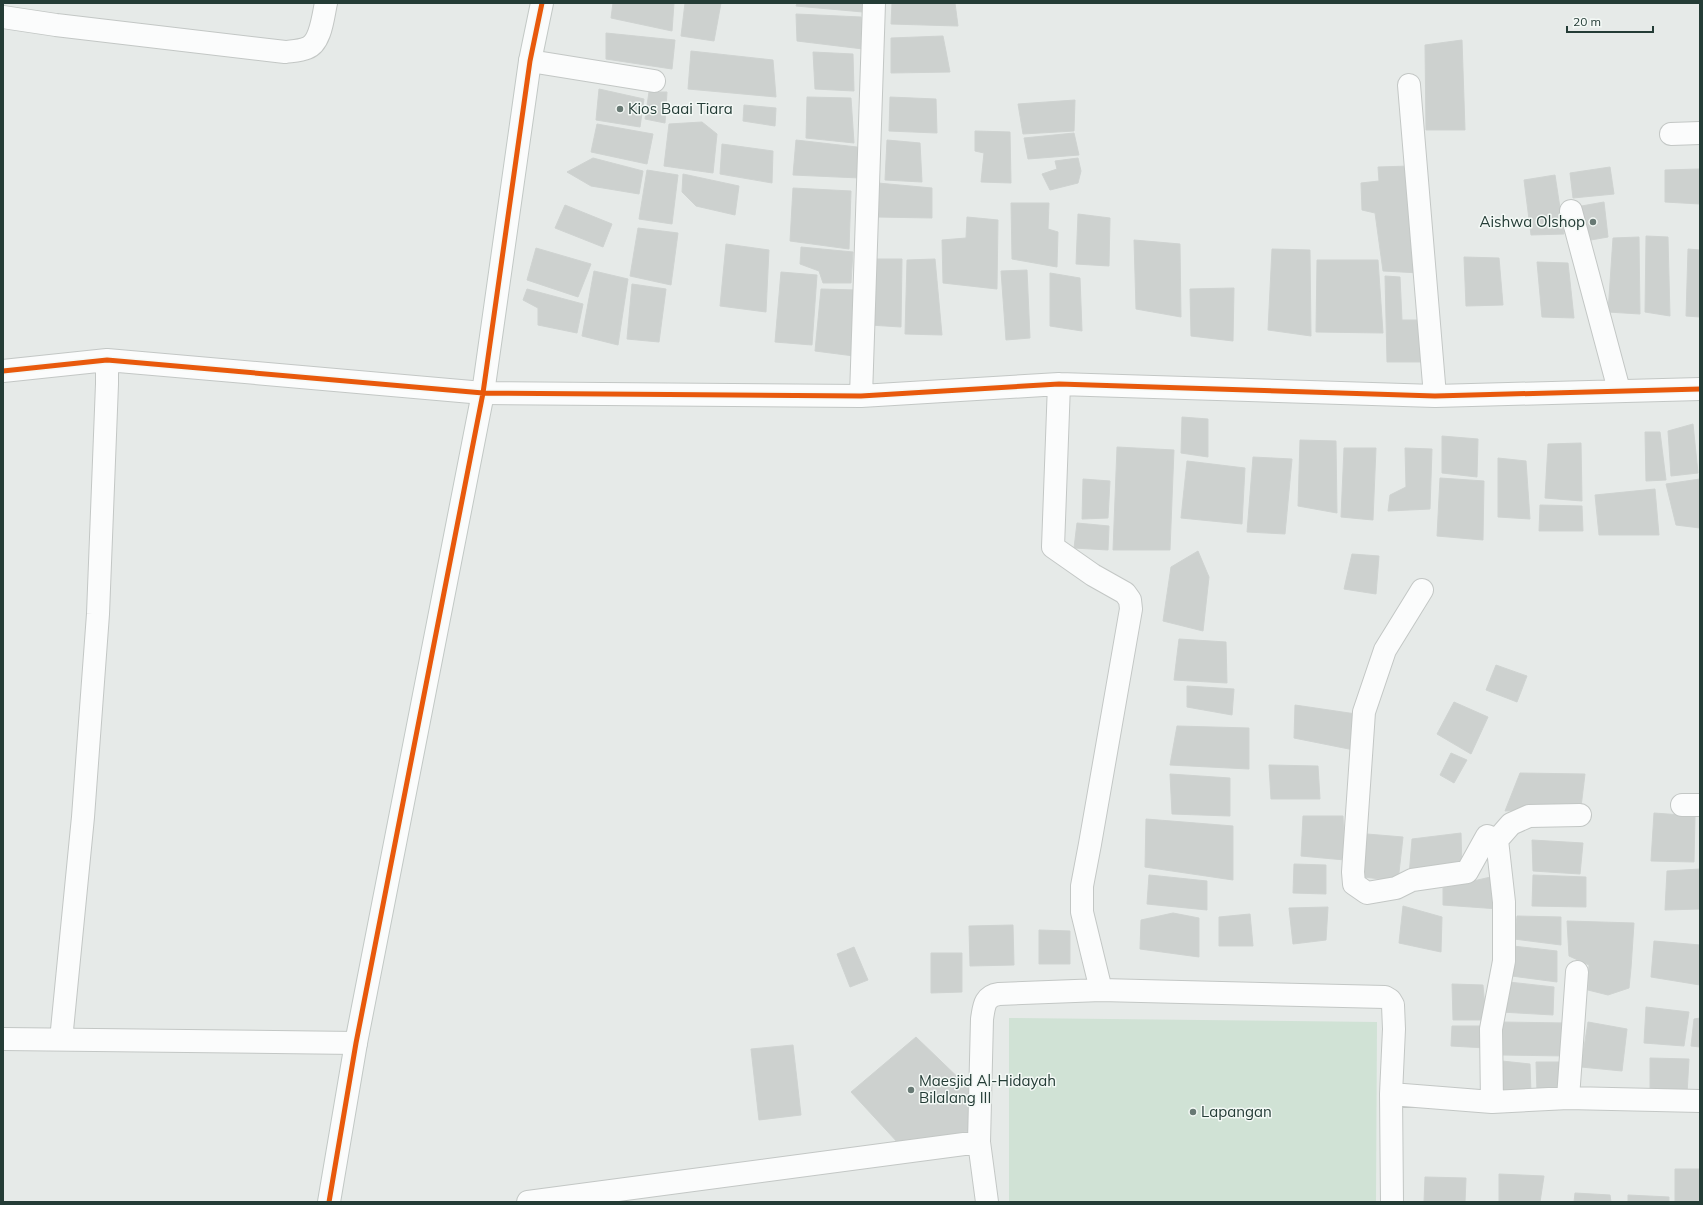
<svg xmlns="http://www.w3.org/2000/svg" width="1703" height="1205" font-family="Mulish,sans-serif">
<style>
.green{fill:#d0e2d5}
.building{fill:#cdd1cf;stroke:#cfd3d1}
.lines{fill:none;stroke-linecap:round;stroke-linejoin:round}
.street-casing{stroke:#c3c7c5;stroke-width:24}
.secondary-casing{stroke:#c2c8c5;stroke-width:24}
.street{stroke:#fbfcfc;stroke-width:22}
.secondary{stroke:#fbfcfc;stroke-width:22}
.cycleway-casing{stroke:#f4f9f6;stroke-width:8}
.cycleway{stroke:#e8590c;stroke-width:5}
.poi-dot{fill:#687974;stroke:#f4f9f6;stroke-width:1.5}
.labels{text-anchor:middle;stroke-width:3;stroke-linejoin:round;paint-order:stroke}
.poi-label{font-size:15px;fill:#243c36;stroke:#f4f9f6;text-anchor:start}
</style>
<rect width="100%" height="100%" fill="#e6eae8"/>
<path class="green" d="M1009,1018L1377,1022L1376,1202H1009Z"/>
<path class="building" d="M613,3H674L672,31L611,18Z
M685,3H721L714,41L681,36Z
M797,3H864L863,12L796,6Z
M892,3H955L958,26L891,24Z
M796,14L861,17L863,49L797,41Z
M606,33L675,40L672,69L606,59Z
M943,36L950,72L891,73V38Z
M1462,40L1465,130H1426L1425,45Z
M691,51L773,60L776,97L688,89Z
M813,52L853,54L854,91L815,89Z
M599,89L644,99L640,127L596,120Z
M649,92H667L665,123L645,119Z
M807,97L851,98L854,143L806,138Z
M890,97L936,99L937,133L889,131Z
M1075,100L1074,131L1023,134L1018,104Z
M744,105L776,108L775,126L743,121Z
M702,122L717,134L713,173L664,166L669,124Z
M597,124L653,134L647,164L591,152Z
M975,131L1010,132L1011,183L981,182L984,153L975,151Z
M1074,133L1079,155L1028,159L1024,138Z
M796,140L857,147L860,178L793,175Z
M887,140L920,143L922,182L885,180Z
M722,144L773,151L772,183L720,174Z
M593,158L643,171L639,194L591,186L567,172Z
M1078,158L1081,171L1078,183L1050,190L1042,174L1057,169L1055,161Z
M1410,166L1420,273L1383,271L1375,213L1362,210L1361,183L1379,181L1378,167Z
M1610,167L1614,194L1573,198L1570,173Z
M1699,169L1700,204L1665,202V170Z
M647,170L678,175L672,224L639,219Z
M683,174L739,186L735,215L696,206L682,192Z
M1555,175L1564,234L1531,235L1524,180Z
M878,183L932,188V218L877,217Z
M793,188L851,191L849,249L790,241Z
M1604,202L1608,237L1585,241L1576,207Z
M1011,203H1049L1048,229L1058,232L1057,267L1012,259Z
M565,205L612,224L603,247L555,228Z
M1078,214L1110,218L1109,266L1076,264Z
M967,217L998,220L997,289L943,283L942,240L966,238Z
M638,228L678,233L671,285L630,276Z
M1646,236L1668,237L1670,316L1645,312Z
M1639,237L1640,314L1608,312L1613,238Z
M1134,240L1180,244L1181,317L1136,309Z
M726,244L769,250L766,312L720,306Z
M801,247L853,252L851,283H823L819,271L800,264Z
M536,248L591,264L578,297L527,280Z
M1272,249L1310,250L1311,336L1268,330Z
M1688,249L1700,250V317L1686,316Z
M1464,257L1499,258L1503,305L1466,306Z
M873,259H902L901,327L870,325Z
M935,259L942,335L905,334L907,260Z
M1317,260H1378L1383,333L1316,332Z
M1537,262L1568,263L1574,318L1542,317Z
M1027,270L1030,338L1006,340L1001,271Z
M594,271L628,279L618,345L582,336Z
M781,272L817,275L812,345L775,342Z
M1050,273L1080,278L1082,331L1050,326Z
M1385,276L1400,277L1402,320H1423L1424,362H1387Z
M632,284L666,289L659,342L627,339Z
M1234,288L1233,341L1191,336L1190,289Z
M527,289L583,304L577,333L538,325V308L523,300Z
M821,289L856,290L854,356L815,351Z
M1182,417L1208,419V457L1181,453Z
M1693,424L1698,473L1671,476L1668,431Z
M1645,432H1660L1666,480L1646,481Z
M1442,436L1478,439L1477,477L1442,473Z
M1300,440L1336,441L1337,513L1298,506Z
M1581,443L1582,501L1545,498L1548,444Z
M1117,447L1174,450L1170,550H1113Z
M1344,448H1376L1373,520L1341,517Z
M1405,448L1432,449L1430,509L1388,511L1390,495L1406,487Z
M1253,457L1292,459L1285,534L1247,532Z
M1498,458L1526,461L1530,519L1498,517Z
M1187,461L1245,468L1242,524L1181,518Z
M1440,478L1484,481L1483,540L1437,536Z
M1083,479L1110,481L1108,518L1082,519Z
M1700,479V528L1676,525L1666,484Z
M1655,489L1659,535H1599L1595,495Z
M1540,505L1582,506L1583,531H1539Z
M1077,523L1109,526L1108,550L1074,548Z
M1198,551L1209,577L1203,631L1163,621L1171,567Z
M1352,554L1379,556L1376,594L1344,589Z
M1179,639L1226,642L1227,683L1174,680Z
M1496,665L1527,676L1517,702L1486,690Z
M1187,686L1234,689L1232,715L1187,707Z
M1454,702L1488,717L1471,754L1437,734Z
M1295,705L1356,714L1354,750L1294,738Z
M1177,726L1249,728V769L1170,765Z
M1451,753L1467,760L1454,783L1440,775Z
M1269,765L1318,766L1320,799H1271Z
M1520,773L1585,774L1581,807L1505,811Z
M1170,774L1230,778V816L1172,814Z
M1654,813L1695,816L1694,862L1651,861Z
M1303,816H1343L1345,860L1301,856Z
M1146,819L1233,826V880L1145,867Z
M1461,833L1462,867L1409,876L1412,839Z
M1367,834L1403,837L1398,881L1363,877Z
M1532,840L1583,843L1580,874L1533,871Z
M1294,864L1326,865V894L1293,893Z
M1700,869V909L1665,910L1667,871Z
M1149,875L1207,881V910L1147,904Z
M1533,875L1586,877V907L1532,906Z
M1495,876L1499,909L1443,905V888Z
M1403,906L1442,917L1441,952L1399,943Z
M1328,907L1326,940L1293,944L1289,908Z
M1173,913L1199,918V957L1140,949L1141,920Z
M1250,914L1253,946H1219V917Z
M1517,916L1561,917V945L1514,939Z
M1567,921L1634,923L1631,968L1629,988L1608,995L1588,990L1589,965L1569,956Z
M1013,925L1014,965L970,966L969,926Z
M1039,930L1070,931V964H1039Z
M1654,941L1700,945V985L1651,977Z
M1504,945L1557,951V982L1504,975Z
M854,947L868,980L850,987L837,954Z
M931,953H962V992L931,993Z
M1500,981L1554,987L1553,1015L1501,1012Z
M1452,984L1483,985L1486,1020H1453Z
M1646,1007L1689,1012L1684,1046L1644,1043Z
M1700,1018V1047L1691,1046L1694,1019Z
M1502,1022L1566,1023V1056L1502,1055Z
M1588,1022L1627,1029L1622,1071L1581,1067Z
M1452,1026H1487L1486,1048L1451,1046Z
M916,1037L969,1088V1131L899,1144L851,1092Z
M793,1045L801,1115L759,1120L751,1049Z
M1650,1058L1689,1059L1687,1094L1650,1093Z
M1502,1061L1530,1064L1531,1094L1501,1092Z
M1536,1062H1563L1565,1093L1537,1092Z
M1675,1169H1700V1202H1675Z
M1499,1174L1544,1176L1540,1202H1499Z
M1425,1177L1466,1178L1465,1202H1424Z
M1575,1193L1610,1195L1611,1202H1574Z
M1628,1195L1669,1197V1202H1628Z"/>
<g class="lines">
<g class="street-casing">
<path id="street" d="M3,17L56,25L285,52C292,51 300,51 307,48C321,43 323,16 326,3
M530,61L654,81
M1409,85L1435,396
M1671,134L1700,133
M1571,211L1619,390
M3,371L107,360L483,393L861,396L1059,384L1435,396L1700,389
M1059,384L1053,547L1093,575L1125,593L1130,600L1131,609L1090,844L1082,886V912L1101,990
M861,396L874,3
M1422,590L1385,650L1364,712L1353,872L1354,884L1367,893L1396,888L1412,880L1467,872L1487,836L1497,840L1504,902V961L1491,1029L1492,1102
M1682,805H1700
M1497,840L1511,824L1529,816L1580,815
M3,1039L356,1043
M61,1040L83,817L98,614L107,384V360
M1391,1094L1492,1102L1568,1098L1700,1101
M1568,1098L1577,972
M528,1202L979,1142
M987,1202L979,1142L982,1019C984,1007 984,996 999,994L1101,990L1385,997L1390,1000L1393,1005L1394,1029L1391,1094L1392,1202"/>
</g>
<g class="secondary-casing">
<path id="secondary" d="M329,1202L356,1043L483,393L530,61L542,3"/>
</g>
<use href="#street" class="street"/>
<use href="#secondary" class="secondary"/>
<g class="cycleway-casing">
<path id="cycleway" d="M3,371L107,360L483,393L861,396L1059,384L1435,396L1700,389
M329,1202L356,1043L483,393L530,61L542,3"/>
</g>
<use href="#cycleway" class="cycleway"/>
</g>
<g class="poi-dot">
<circle cx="620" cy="109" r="4"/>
<circle cx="1593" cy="222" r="4"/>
<circle cx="911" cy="1090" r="4"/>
<circle cx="1193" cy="1112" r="4"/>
</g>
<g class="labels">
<g class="poi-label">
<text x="628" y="114">Kios Baai Tiara</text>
<text x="1585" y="227" text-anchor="end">Aishwa Olshop</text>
<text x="919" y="1086">Maesjid Al-Hidayah<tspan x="919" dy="17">Bilalang III</tspan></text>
<text x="1201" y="1117">Lapangan</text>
</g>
</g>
<rect width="1703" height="1205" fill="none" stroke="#243c36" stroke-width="8"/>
<path d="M1567 26v6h86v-6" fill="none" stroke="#243c36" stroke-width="2"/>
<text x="1573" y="26" font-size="12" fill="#243c36" stroke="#f4f9f6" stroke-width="3" paint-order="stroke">20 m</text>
</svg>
